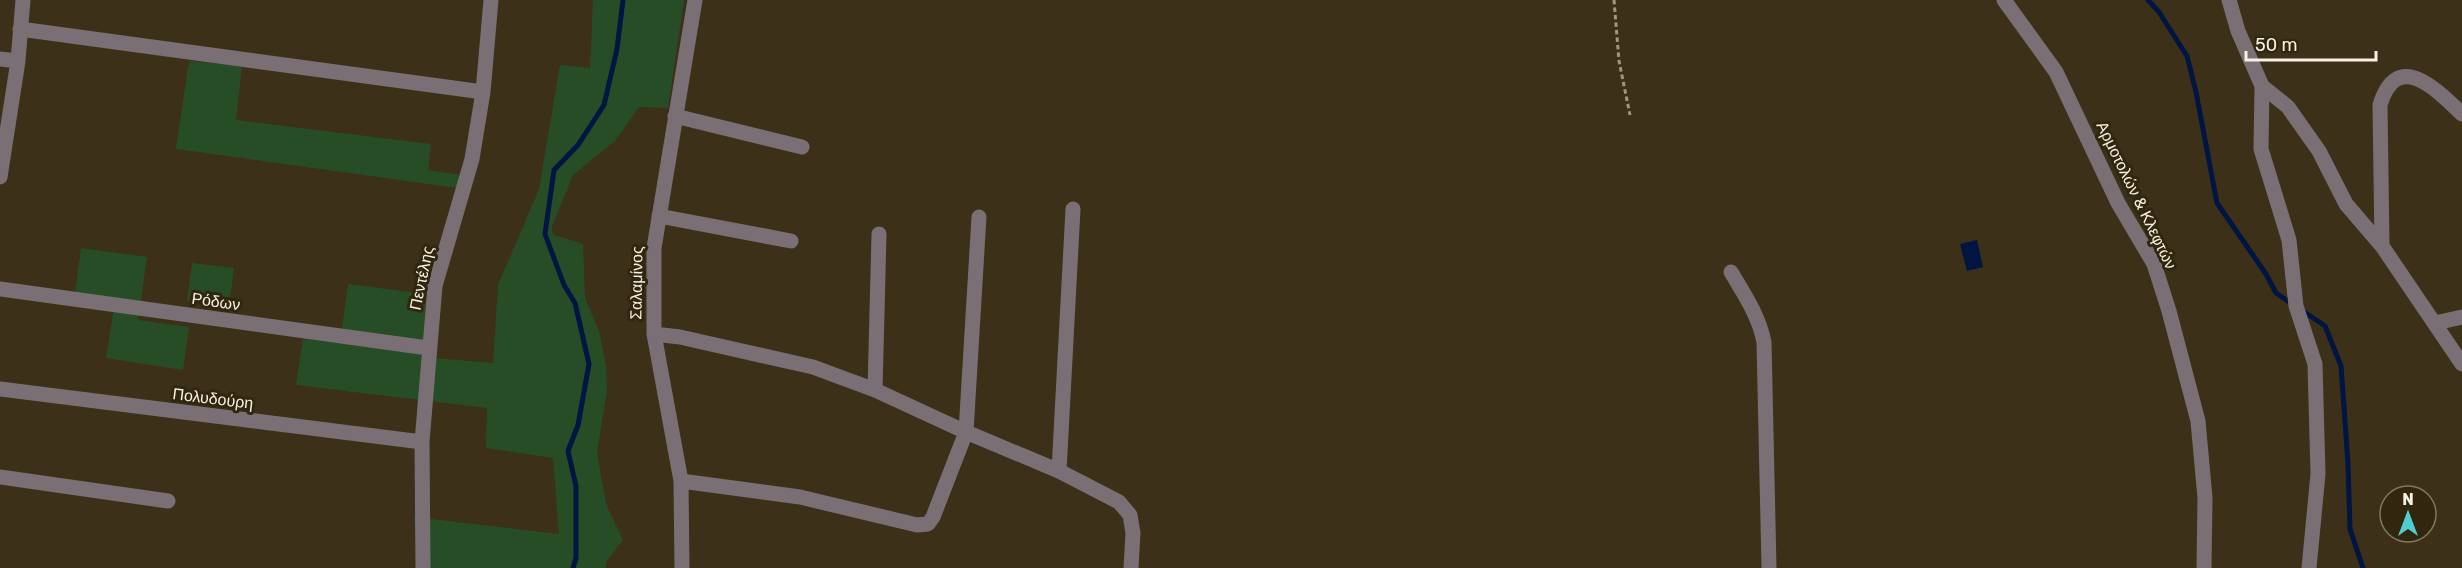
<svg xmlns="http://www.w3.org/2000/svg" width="2462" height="568" font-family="Rubik,sans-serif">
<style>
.green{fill:#274d27}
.water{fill:#001541}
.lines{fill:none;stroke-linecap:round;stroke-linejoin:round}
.stream{stroke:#001541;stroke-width:5}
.path{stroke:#9f9683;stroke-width:3;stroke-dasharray:4.5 3;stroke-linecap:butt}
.minor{stroke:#7b6f76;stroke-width:15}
.labels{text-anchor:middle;stroke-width:6;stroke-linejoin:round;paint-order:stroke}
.street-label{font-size:16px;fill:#f8f1e3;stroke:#31260e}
</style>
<rect width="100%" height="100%" fill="#3c3018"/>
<path class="green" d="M593,0H684L668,108L639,107L615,141L573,175L551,229L554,235L583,244L585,298L600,334L606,367L607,390L597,453L606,504L623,540L607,561L605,568H418L414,517L559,534L553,458L486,448L487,408L296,385L303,339L340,343L348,284L426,294L422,357L493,363L498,285L539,189L560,65L590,68Z
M189,61L242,66L236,120L431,144L428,170L461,175L457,188L176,149Z
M81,248L147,257L138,320L189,327L183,370L106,358L115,301L75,294Z
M192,263L234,268L229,307L187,301Z"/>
<path class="water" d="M1977,240L1983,267L1967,271L1960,244Z"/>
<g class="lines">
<path class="stream" d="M2148,0L2159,12L2187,56L2196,92L2217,203L2266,274L2276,293L2292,304
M2303,311L2325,326L2341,366L2348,463L2350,529L2363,568
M573,568L576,558V486L568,451L578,425L589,364L575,303L564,285L545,234L554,170L578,145L604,105L617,49L623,0"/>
<path class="path" d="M1614,0L1619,61L1630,115"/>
<path class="minor" d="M2004,0L2056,72L2118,203L2154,264L2169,311L2198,421L2205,498L2204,568
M2229,0L2238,31L2262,86L2288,107L2319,151L2346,204L2382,246L2462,364
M20,29L483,92
M0,59L18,61
M2262,86L2261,149L2289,240L2296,306L2315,364L2318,474L2309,568
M675,116L802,147
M0,177L18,61L23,0
M659,216L791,241
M2382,246L2380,105C2397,49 2436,89 2462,114
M1731,272C1744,294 1759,316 1764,342L1769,568
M0,289L428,348
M2435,323L2462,317
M654,334L680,337L813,367L875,390L966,432L1059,471L1119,502L1130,515L1133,533L1131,568
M0,389L422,442
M875,390L879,234
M1059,471L1073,209
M0,477L168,501
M681,481L800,497L917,525L928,524L933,517L966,432L979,217
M423,568L422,442L435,286L472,159L483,92L491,0
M682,568L681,481L654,334V248L695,0"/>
</g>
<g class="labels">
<g class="street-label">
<text transform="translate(2137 195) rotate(64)" y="6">Αρμοτολών &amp; Κλεφτών</text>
<text transform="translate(421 278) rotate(-78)" y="6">Πεντέλης</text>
<text transform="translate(636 283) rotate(-89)" y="6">Σαλαμίνος</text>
<text transform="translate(216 301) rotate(8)" y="6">Ρόδων</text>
<text transform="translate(213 398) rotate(7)" y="6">Πολυδούρη</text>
</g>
</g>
<g transform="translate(2408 514)"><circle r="28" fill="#31260e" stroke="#817763" stroke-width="1.5"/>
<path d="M0-4.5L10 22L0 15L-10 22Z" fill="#52cdce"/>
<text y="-9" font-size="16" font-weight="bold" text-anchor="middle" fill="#f8f1e3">N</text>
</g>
<path d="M2246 51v9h130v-9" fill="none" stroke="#f8f1e3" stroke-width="3"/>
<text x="2255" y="51" font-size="18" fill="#f8f1e3" stroke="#31260e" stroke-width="4.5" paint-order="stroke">50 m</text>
</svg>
